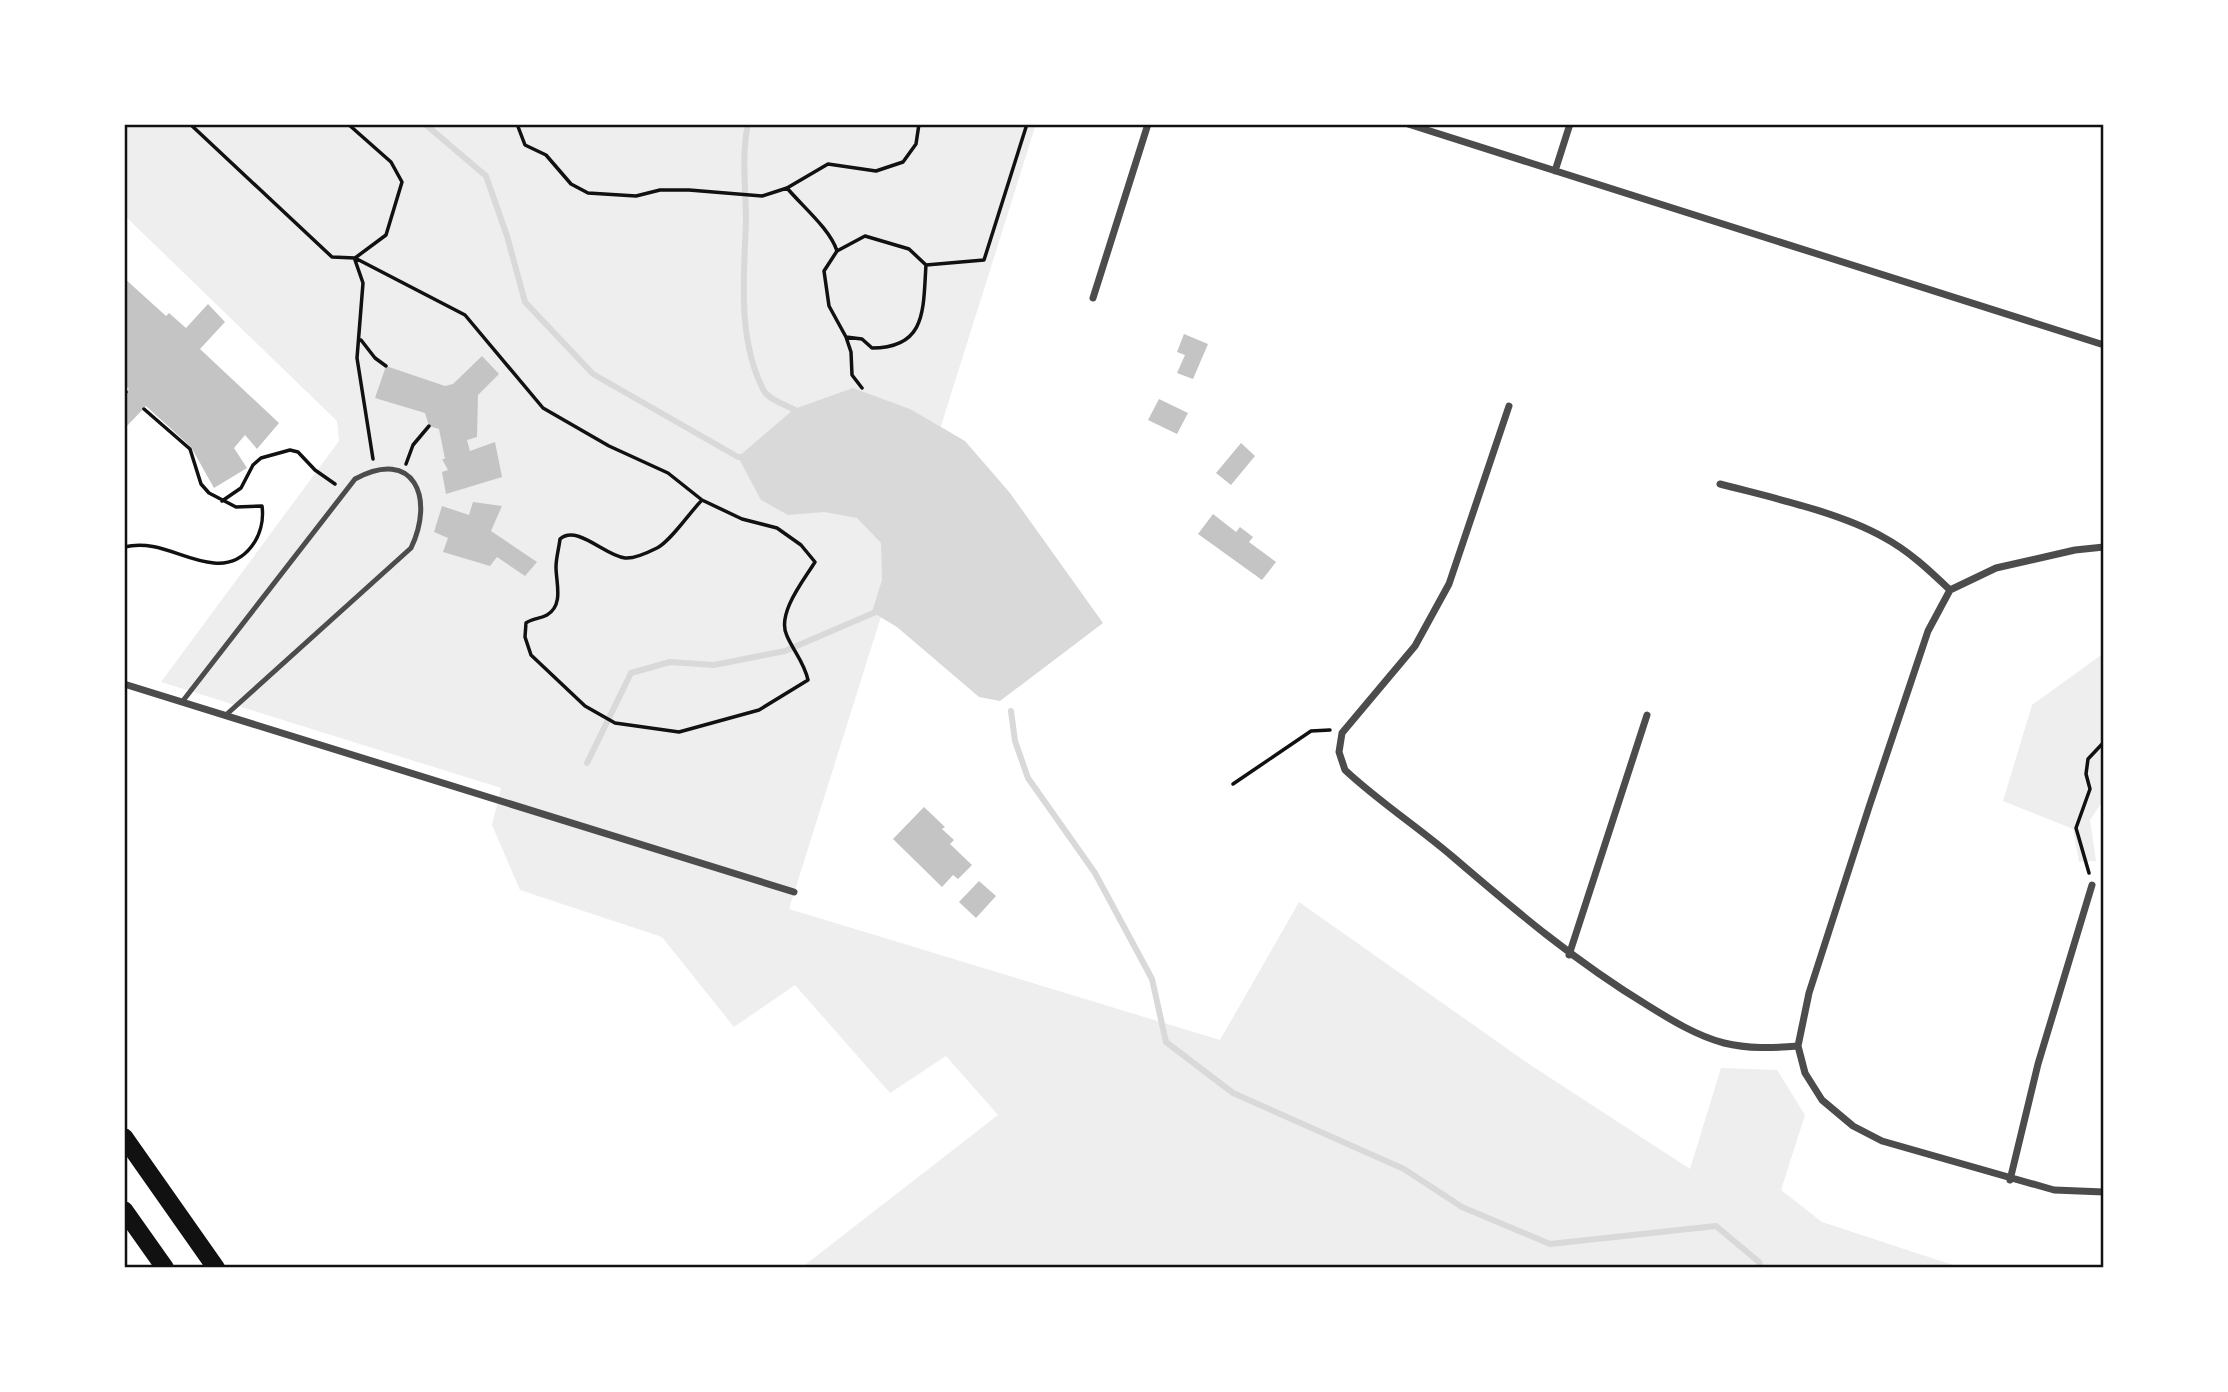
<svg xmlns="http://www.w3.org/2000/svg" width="2228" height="1392" font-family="'IBM Plex Sans',sans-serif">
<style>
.green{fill:#eee}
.water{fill:#d9d9d9}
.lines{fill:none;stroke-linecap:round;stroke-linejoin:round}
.stream{stroke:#d9d9d9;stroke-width:6}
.building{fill:#c4c4c4}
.path{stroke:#111;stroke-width:3.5}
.service{stroke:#4c4c4c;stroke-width:5}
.minor{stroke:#4c4c4c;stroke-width:7}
.primary{stroke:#111;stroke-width:18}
.neatline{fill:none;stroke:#111;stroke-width:2.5}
</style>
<rect width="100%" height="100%" fill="#fff"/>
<path class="green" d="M124,124H1036L789,909L1220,1040L1299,902L1529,1064L1690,1169L1721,1068L1777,1070L1805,1115L1781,1190L1822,1222L1962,1268H801L998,1115L946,1056L890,1093L795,985L734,1027L662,937L520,890L492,825L501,788L161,682L339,441L337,421L124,215Z
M2104,653V799L2090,820L2096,861L2079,862L2073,829L2003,801L2032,705Z"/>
<path class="water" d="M853,388L910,409L965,441L1010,493L1103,623L1000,701L979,697L897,627L872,612L882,580L881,543L857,518L824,512L788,515L761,500L738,457L794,409Z"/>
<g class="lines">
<path class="stream" d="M425,124L486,176L507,236L525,302L593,374L738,457H745
M748,124C741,157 746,188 746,221C744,275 737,340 764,391C770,401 790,406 800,413
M1011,711L1015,741L1028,778L1095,873L1152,979L1166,1042L1233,1093L1404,1169L1462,1207L1550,1244L1716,1226L1759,1262L1761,1268
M587,763L631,673L670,662L714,665L785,651L878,611"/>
</g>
<path class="building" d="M124,278L166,316L169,313L186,328L208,304L225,322L200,349L279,423L257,449L245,435L234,448L247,468L214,488L191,447L146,406L126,427L124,425V394L129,389L124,384Z
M1184,334L1208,344L1193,379L1177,373L1185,355L1177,352Z
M482,356L499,374L478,395L477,437L467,440L470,451L495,442L502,477L446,494L442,472L448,470L442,459H445L439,429L429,426L425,413L375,398L386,366L445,386L453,384Z
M1159,399L1188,413L1177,434L1148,420Z
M1241,443L1255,456L1231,485L1216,473Z
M473,502L502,506L491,531L537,562L525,576L497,557L490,566L443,552L448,538L434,532L442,506L469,515Z
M1213,514L1236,532L1240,527L1253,537L1249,542L1276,562L1262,580L1198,534Z
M924,807L945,827L942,829L954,840L950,844L972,865L958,879L953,875L942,887L893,839Z
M979,881L996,896L976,918L959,902Z"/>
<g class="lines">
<path class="path" d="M190,124L332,257L355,258L465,315L543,408L609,446L668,473L702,500L742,519L777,528L801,545L815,562C804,580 776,614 787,636C794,652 804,662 808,680L759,710L679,732L615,723L585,706L531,655L525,637L526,623C533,618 540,619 547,615C564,605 556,583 556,567C556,558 559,548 560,539C577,524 605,556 625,558C633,559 649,552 657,548C670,542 690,512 702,500
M348,124L391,162L402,182L386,235L355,258
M517,124L525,145L546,155L571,184L588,193L636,196L660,190H689L762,196L787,188L828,164L876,171L903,162L916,144L919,124
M787,188C803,207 830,229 837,251
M355,260L363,283L357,358L373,459
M926,265L984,260L1027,124
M846,337L862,339L872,348C927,348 923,309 926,265L909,249L865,236L837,251L824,271L829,306L846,337L851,352L852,375L862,388
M361,340L375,358L386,366
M124,390L126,392
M406,464L413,445L429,426
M222,501L241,488L253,465L261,458L290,450L298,452L315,470L335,484
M124,547C158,539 182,560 214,563C246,566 266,535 262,506L236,507L209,493L201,484L190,449L144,409
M1233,784L1311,731L1330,730
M2089,873L2076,828L2090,789L2086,774L2088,759L2104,742"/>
<path class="service" d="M182,702L355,479C414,447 435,498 411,548L227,714"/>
<path class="minor" d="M1408,124L2104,345
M1555,171L1570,124
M1093,298L1148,124
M1509,406L1449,584L1415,646L1342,733L1339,752L1345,770C1378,801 1418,827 1453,857C1516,911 1576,962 1647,1005C1671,1020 1697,1036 1724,1043C1748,1049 1773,1048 1798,1046
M1720,484C1769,497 1839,512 1883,537C1909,551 1929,570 1950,590
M2104,547L2075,550L1996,568L1950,590L1928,631L1869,807L1809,993L1798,1046L1805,1073L1822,1100L1853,1126L1882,1141L2054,1190L2104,1192
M124,684L794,892
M1569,955L1647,715
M2010,1180L2038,1064L2092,885"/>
<path class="primary" d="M124,1137L216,1268
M124,1210L165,1268"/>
</g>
<rect width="2228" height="1392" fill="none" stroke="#ffffff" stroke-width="252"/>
<rect x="126" y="126" width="1976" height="1140" class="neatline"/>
</svg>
